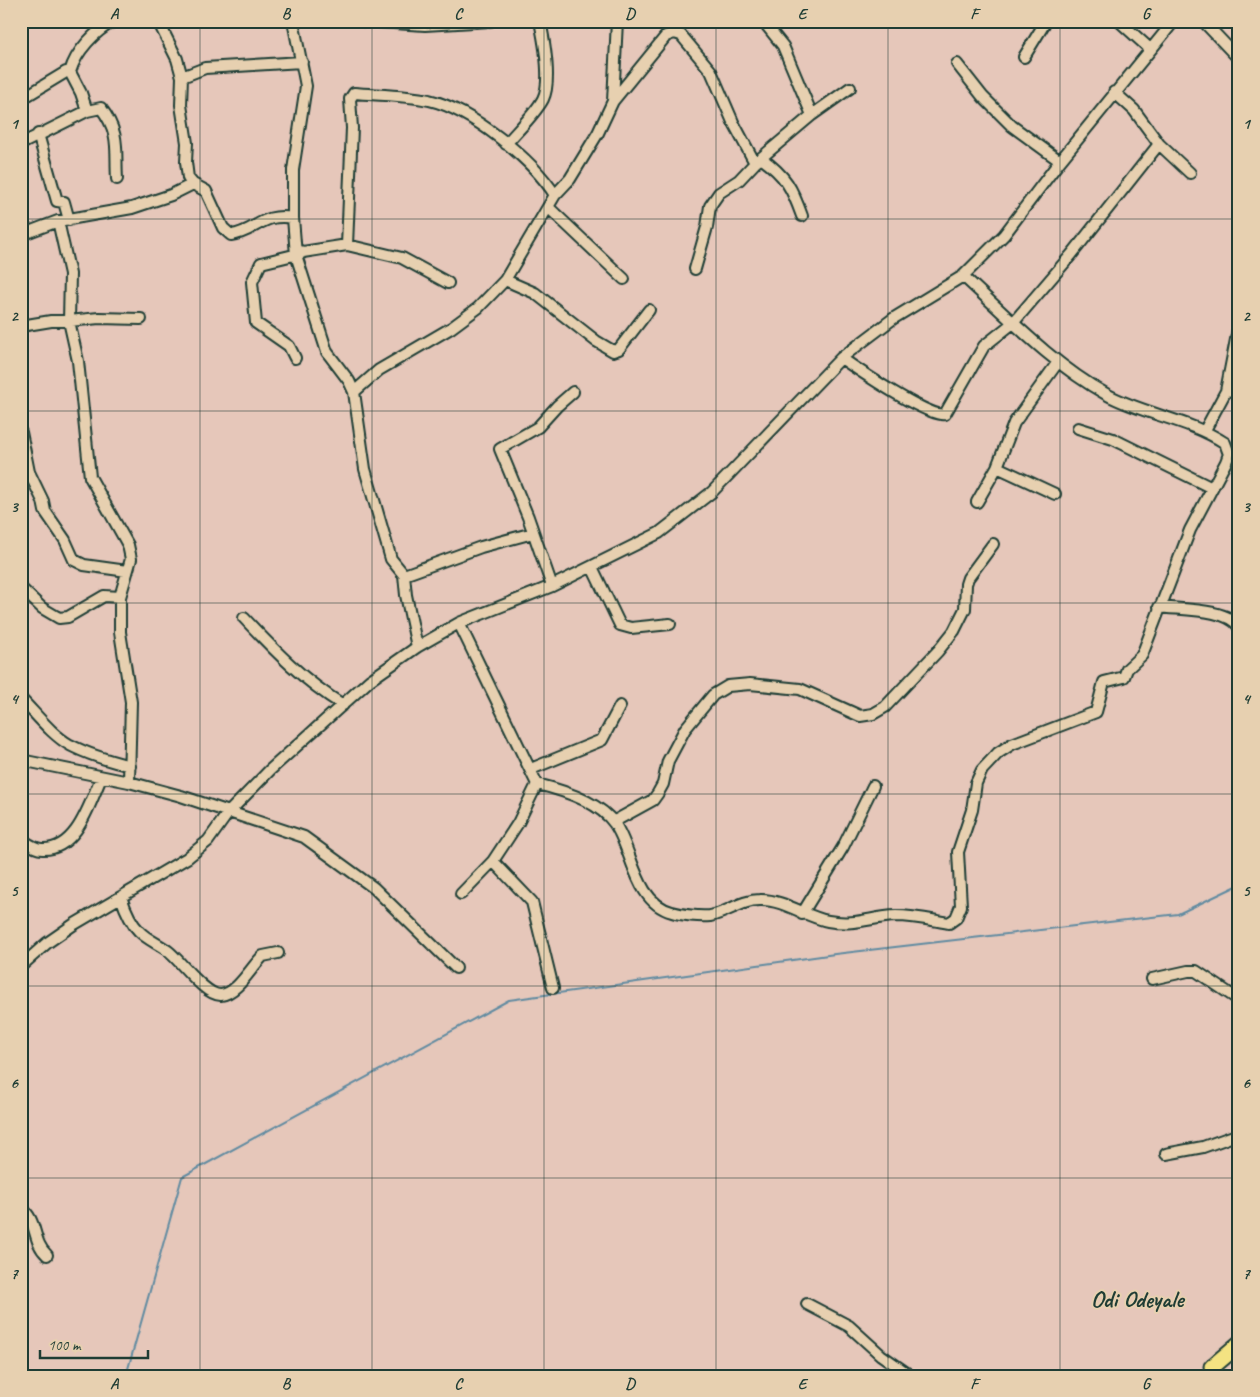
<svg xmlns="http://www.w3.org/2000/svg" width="1260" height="1397" font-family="Caveat,sans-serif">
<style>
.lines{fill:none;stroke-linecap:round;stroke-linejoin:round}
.stream{stroke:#618ba1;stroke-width:2}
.minor-casing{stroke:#1f3d34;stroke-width:14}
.highway-casing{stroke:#1f3d34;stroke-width:19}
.minor{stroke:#e7d0b0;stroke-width:10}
.highway{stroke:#f4e382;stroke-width:15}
.grid{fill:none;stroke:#1f3d34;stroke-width:1;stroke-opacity:0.55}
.labels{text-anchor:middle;stroke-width:4;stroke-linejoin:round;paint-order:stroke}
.quarter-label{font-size:24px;font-weight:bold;fill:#1f3d34;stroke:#e7d0b0}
.neatline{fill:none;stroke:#1f3d34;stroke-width:2}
.grid-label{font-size:16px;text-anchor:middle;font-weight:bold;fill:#1f3d34}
</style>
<rect width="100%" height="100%" fill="#e6c7ba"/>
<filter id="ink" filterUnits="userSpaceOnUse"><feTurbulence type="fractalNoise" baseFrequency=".02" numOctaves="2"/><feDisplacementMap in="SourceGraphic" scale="10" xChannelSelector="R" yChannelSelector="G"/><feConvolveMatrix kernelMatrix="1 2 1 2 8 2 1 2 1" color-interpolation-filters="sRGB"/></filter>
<g filter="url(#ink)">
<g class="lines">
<path class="stream" d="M126,1376L182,1177L509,1000L835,954L1178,914L1239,885"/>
<g class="minor-casing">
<path id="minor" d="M158,21L177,59L182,77L205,68L302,62
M293,21L306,86L293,170V218L296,255L327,352L349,381L354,392L365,469L391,559L404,575L406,595L417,647
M362,21L425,25L490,21
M763,21L783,46L812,115
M1119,21L1150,49
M1203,21L1239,59
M1024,57L1046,21
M957,64L983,97L1012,126L1060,161
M70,72C76,51 95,31 114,21
M182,77L181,105L187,143L186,162L188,178L193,184
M21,84L28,95L66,72H70L81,93L87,111L21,144
M1114,92L1134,110L1159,144L1190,173
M613,101L666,36L674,33L681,35L711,71L733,122L755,163L812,115L850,88
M87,111L101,108C121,134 115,150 117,179
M38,134L57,201L64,202L69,220
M506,144C517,131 536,113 543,99C552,81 544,40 540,21
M761,158C786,176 792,188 802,216
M548,207L624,279
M58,221L70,274L69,321L99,318L141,319
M21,235L58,221L132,208L171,195L193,184L206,191L223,228L231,235C256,232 262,212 293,218
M347,245L352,128L350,99L354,93C378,95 405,95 429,100C472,110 532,159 555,195
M297,250L303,252L347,245L402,258L448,283
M695,269L707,227L710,206L719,193L739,180L755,163
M505,280L535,293L596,341L613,351L619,349L649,310
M21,326L51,321H69L78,361L90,477L128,545L131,559L120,597V632L131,702L129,782
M295,358L289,346L256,323L252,282L261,263L302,253
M841,358C857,369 930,419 945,414L984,346L1013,323L1072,254L1159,144
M1226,391L1239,324
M354,392L379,370L451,328L478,308L505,280L555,195L570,179L598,133L613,101L617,21
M1078,428L1113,439L1212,488
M1205,430L1226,391L1239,389
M21,432L29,472L43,501L45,511L65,540L74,560L84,565L127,571
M997,467L1055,494
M977,502L997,467L1014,423L1058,362
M592,567L620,625L631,628L670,624
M404,575L481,547L533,533
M552,586L528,517L500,449L538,427L557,406L573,392
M21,588L42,608L59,618L68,617L104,596L120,597
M1159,607C1179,610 1228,608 1239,627
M244,618C275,651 304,681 343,705
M459,623L537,784L518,823L493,861L461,894
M21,699C36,714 52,735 70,745C89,755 110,761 130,766
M21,760L129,782L181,796L304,837L374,888L456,968
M531,769L602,740L620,706
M537,784C562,790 598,801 614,823C633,849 634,902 672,912C682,915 699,917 710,916C727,913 741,900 760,900C783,899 806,917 828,921C856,926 871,917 896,916C914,916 931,920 949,923L956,918L961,906L958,852L972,810L976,783L982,770L998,753L1012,744L1096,712L1104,682L1124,677L1127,669L1142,655L1190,530L1226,462L1229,454L1225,443C1189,419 1144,415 1106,394C1052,364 1008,317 963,276
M613,822L653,800L658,793L663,784L668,761L685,729L713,695L728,686L750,684L800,689L860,716L873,714L885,707L938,651L954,631L965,609L966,584L968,578L993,544
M21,839C27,843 35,849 42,849C77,851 90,802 101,778
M493,861L532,902L553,988
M121,897C125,909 130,922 139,931C146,939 159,944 168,951C180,960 205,996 221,995C238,993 251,967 263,956L278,953
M802,914L843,847L873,786
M21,966L47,943L73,925L187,858L208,841L228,813L270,770L370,680L417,647L459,623L552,586L659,533L712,492L841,358L894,318L963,276L1004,235L1060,161L1174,21
M1152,979L1188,971H1196L1239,1000
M1166,1154L1203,1147L1239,1134
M21,1208C38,1220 32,1242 47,1255
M807,1304L849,1326L881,1355L911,1376"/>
</g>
<g class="highway-casing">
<path id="highway" d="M1212,1367L1239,1344"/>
</g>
<use href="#minor" class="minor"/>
<use href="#highway" class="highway"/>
</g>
</g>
<path class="grid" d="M200,21V1376M372,21V1376M544,21V1376M716,21V1376M888,21V1376M1060,21V1376M21,219H1239M21,411H1239M21,603H1239M21,794H1239M21,986H1239M21,1178H1239"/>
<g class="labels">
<g class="quarter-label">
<text x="1137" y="1307">Odi Odeyale</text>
</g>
</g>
<rect width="1260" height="1397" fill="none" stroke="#e7d0b0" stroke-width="55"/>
<path d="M40 1350v8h108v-8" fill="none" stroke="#1f3d34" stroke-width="2.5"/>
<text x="48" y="1350" font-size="15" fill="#1f3d34" stroke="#e7d0b0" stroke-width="4" paint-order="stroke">100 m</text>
<rect x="28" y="28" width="1204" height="1342" class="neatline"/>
<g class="grid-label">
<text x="114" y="19">A</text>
<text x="286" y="19">B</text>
<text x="458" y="19">C</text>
<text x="630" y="19">D</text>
<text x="802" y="19">E</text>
<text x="974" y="19">F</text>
<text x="1146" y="19">G</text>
<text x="14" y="129">1</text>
<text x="1246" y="129">1</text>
<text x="14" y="321">2</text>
<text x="1246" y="321">2</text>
<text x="14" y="512">3</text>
<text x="1246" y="512">3</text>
<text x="14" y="704">4</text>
<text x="1246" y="704">4</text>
<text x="14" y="896">5</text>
<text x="1246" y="896">5</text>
<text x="14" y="1088">6</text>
<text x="1246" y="1088">6</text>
<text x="14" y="1279">7</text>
<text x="1246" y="1279">7</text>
<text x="114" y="1389">A</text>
<text x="286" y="1389">B</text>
<text x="458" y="1389">C</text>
<text x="630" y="1389">D</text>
<text x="802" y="1389">E</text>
<text x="974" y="1389">F</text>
<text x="1146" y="1389">G</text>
</g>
</svg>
